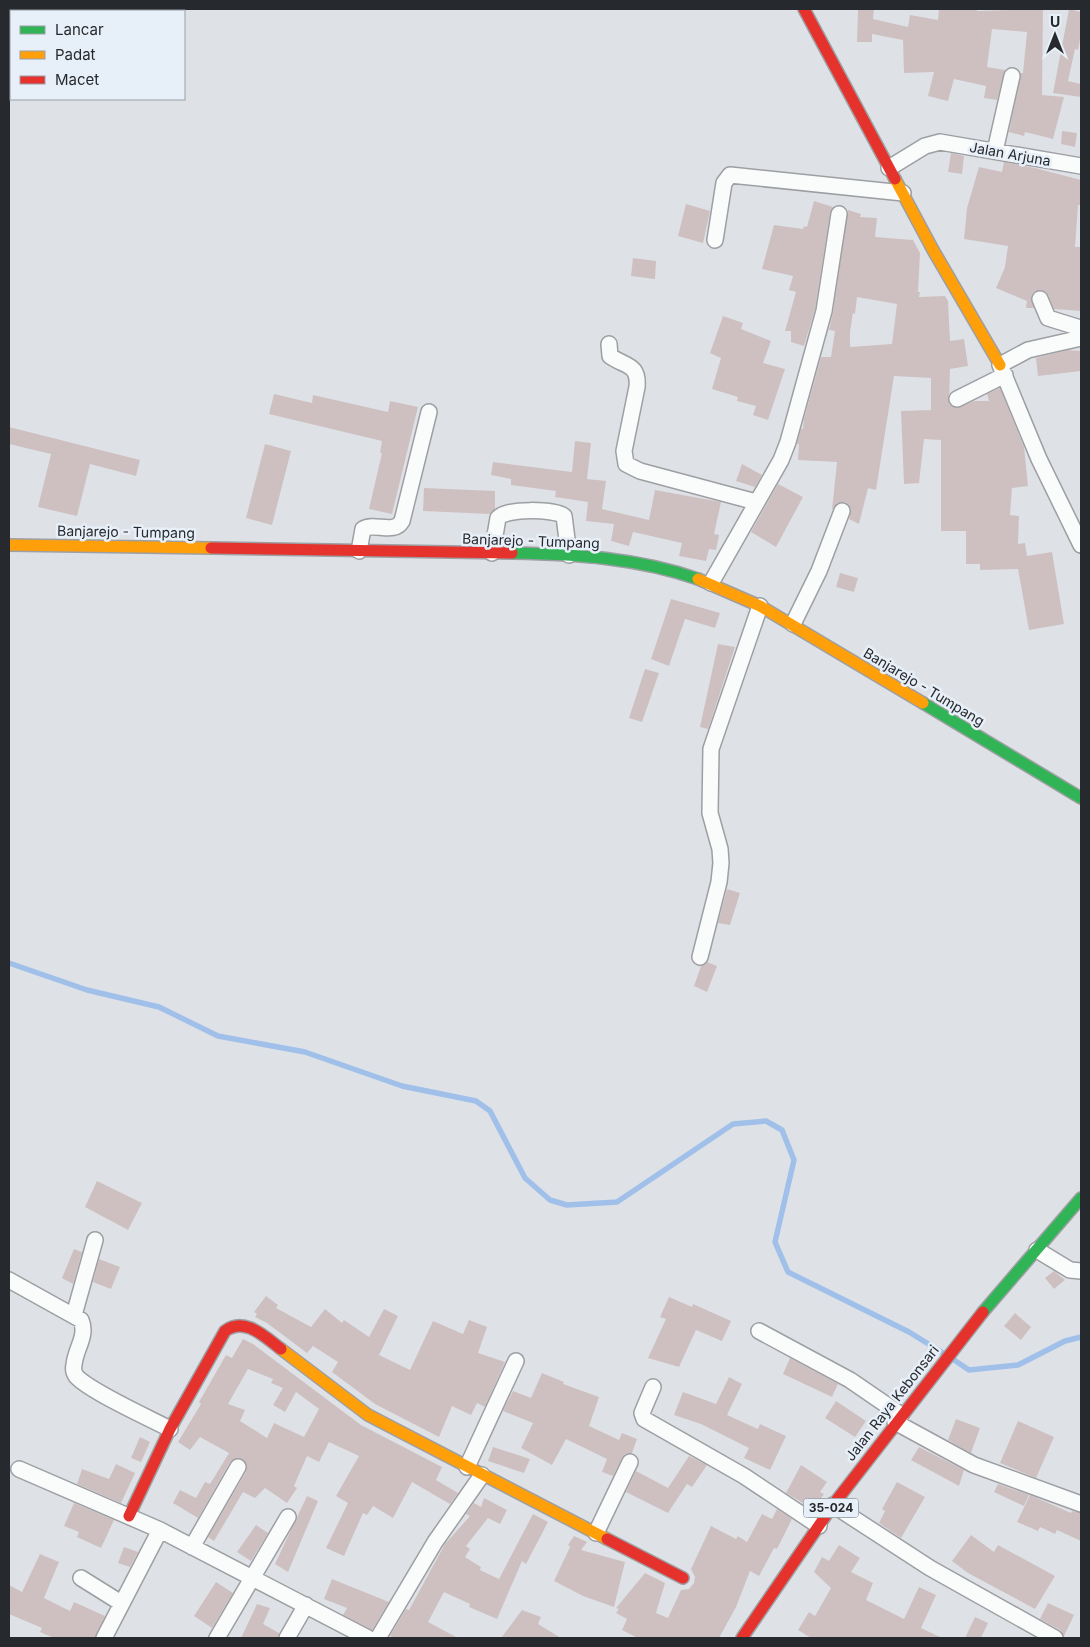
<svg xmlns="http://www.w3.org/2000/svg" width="1090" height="1647" font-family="Inter,sans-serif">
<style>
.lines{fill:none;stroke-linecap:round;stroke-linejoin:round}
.stream{stroke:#a0c0ea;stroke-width:5.5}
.building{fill:#cec0c1;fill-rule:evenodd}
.street-casing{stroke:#9d9fa3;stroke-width:18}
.fast-casing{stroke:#9d9fa3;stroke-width:14}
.slow-casing{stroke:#9d9fa3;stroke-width:14}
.jam-casing{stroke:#9d9fa3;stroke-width:14}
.street{stroke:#fafbfb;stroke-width:15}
.fast{stroke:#30b455;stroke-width:11}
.slow{stroke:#ff9f0a;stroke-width:11}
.jam{stroke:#e5322d;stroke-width:11}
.labels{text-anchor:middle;stroke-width:5;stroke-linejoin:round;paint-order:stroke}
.shield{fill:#e7eff8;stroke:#60646a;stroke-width:1}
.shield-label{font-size:12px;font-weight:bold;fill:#26292d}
.street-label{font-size:14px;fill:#26292d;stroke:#e7eff8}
</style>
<rect width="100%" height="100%" fill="#dee2e7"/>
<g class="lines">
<path class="stream" d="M9,963L87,990L159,1007L218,1036L305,1052L402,1086L476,1101L490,1111L525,1178L550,1200L567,1205L617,1202L733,1124L766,1121L782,1130L794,1160L775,1242L788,1272L909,1332L943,1353
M951,1358L969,1370L1018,1365L1065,1341L1081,1337"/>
</g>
<path class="building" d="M858,9H874L873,19L908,27L910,15L938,20L939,9H977V11L1043,9L1042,95L1064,97L1053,139L1025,132L1024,136L1009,132L1021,73H1023L1027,32L992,29L987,67L1005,70L997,100L984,98L986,86L954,79L948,101L928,96L934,72L904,73L903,40L872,34V42H857Z
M1069,9L1081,12V34L1078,50L1075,49L1068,81L1081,84V97L1053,93Z
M1062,131L1077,133L1075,147L1061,144Z
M951,153L964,156L962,174L948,172Z
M1004,162L1035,168L1081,180V205H1078L1075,247H1081V311L1054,309L1048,295L1041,290L1033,293L1031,297L1034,308H1026L1027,301L996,288L1005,267L1008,246L964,239L967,208L979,167L1002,172Z
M814,201L833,207L830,213L815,309L804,346L791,342V331H785L796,292L789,290L793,276L762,269L774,225L803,229L804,226L807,227Z
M686,204L710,211L703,243L678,236Z
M848,210L861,214L860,217L877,218L875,237L913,240L920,253L918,292H920L919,297L945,296L948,301L950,341L964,339L968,366L950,369L949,404L957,408L974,401H989L987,394L1000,388L1024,447L1028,486L1012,488L1010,515L1019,516L1018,544L1025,543L1027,556L1052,552L1064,624L1029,630L1018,569L980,570V564H966V531H941V440L924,439L919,483L904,484L901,411L931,410V378L894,376L876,490L868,488L859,524L849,519L851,509L846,502L837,503L832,510L837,462L798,460L799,444H797L801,429H803L804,419L821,357H831L835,331L829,330L833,313ZM857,297L897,304L892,344L850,347V332L853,313L855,314Z
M633,258L656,261L655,279L631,276Z
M723,316L743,323L741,329L771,341L763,363L785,369L768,420L753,415L756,406L737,401L738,397L712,389L721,358L710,353Z
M1068,350L1081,351V371L1038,376L1036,358Z
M274,394L312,403L313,395L388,412L390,401L418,407L392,514L369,509L382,453H380L382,441L269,414Z
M9,427L140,460L136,476L90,464L77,516L38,507L51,454L9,444Z
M575,441L591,443L587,479L606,481L602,509L649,520L655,490L721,502L714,534L719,535L716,550L709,549L706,561L679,556L682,543L633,532L629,546L611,541L614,524L586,521L588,502L555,497L556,491L511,485V479L491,475L493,462L572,472Z
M265,444L291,451L272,525L246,518Z
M742,464L762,475L755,487L736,481Z
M778,484L803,497L776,547L751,532Z
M424,488L495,491V509L490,514L423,511Z
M840,573L858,578L854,592L836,587Z
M671,599L720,613L715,628L685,619L669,666L651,659Z
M718,644L735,647L708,729L700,727Z
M645,669L659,673L642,722L629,718Z
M727,889L740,893L730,925L718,923Z
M707,962L717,966L707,992L694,986L701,966Z
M97,1181L142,1203L128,1230L85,1207Z
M74,1249L82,1252L73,1284L62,1278Z
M99,1259L120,1267L111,1289L93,1282Z
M1054,1271L1065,1280L1054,1289L1045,1278Z
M266,1296L278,1305L276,1308L311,1327L325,1309L342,1323L344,1320L369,1337L384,1309L398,1316L379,1355L410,1370L433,1321L463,1334L469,1320L487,1327L478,1353L505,1362L485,1407L477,1403L471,1415L452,1406L439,1437L375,1404L332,1372L338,1362L313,1346L307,1353L267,1323L255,1317L257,1314L254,1312Z
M669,1297L692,1307L693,1304L731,1321L722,1341L696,1330L679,1367L648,1358L666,1319L660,1317Z
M1015,1313L1031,1327L1021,1340L1004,1326Z
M243,1339L253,1344L361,1425L442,1467L436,1480L458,1493L450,1504L412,1482L393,1518L373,1506L367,1515L363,1513L344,1556L326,1548L348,1503L336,1496L359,1456L329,1442L319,1462L307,1456L294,1486L297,1488L287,1503L265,1488L255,1498L243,1492L214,1541L208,1537L246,1472V1463L238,1458L230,1462L198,1518L173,1503L180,1490L196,1498L205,1482L210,1484L229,1453L200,1437L190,1450L178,1442L201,1404L199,1402L226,1355L232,1358ZM248,1369L273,1379L271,1383L283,1388L273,1405L285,1412L296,1392L319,1409L304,1437L274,1423L267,1438L240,1421L245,1410L228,1404Z
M790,1358L838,1384L832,1397L783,1374Z
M542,1373L564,1382L563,1384L599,1397L589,1426L619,1440L622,1433L637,1439L632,1453L625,1454L622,1458L613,1476L602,1472L607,1459L566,1439L552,1465L521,1448L533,1423L503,1411L513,1391L531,1398Z
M729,1377L742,1384L727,1415L758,1429L760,1424L786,1436L770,1470L744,1458L749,1448L701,1424L674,1415L683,1392L716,1404Z
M836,1401L866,1421L855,1437L825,1418Z
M956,1419L980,1428L971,1453L948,1440Z
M1018,1421L1054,1437L1036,1478L1000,1463Z
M140,1437L150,1442L141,1462L131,1458Z
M493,1447L530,1459L524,1473L488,1461Z
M919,1447L964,1470L959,1486L911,1460Z
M689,1456L707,1465L692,1487L687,1484L668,1513L626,1492L636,1471L668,1488Z
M116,1464L135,1473L121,1503L77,1484L82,1469L109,1479Z
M801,1465L827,1482L820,1492L824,1494L813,1509L786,1493Z
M897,1482L925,1497L901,1538L879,1523L885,1511L882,1509Z
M998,1484L1029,1495L1024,1506L994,1492Z
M1030,1495L1071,1513L1072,1511L1081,1513V1541L1057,1530L1055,1534L1040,1527L1038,1531L1017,1522Z
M307,1496L318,1501L288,1572L275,1564Z
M484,1498L507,1510L500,1524L488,1518L466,1546L470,1549L465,1557L481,1567L480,1570L499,1579L533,1514L548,1522L526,1564L522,1561L497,1619L469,1607L470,1604L444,1592L428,1622L458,1638H394L390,1636L406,1609L409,1610L445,1544L470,1516L466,1514L474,1503L481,1507Z
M74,1503L114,1520L101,1548L77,1537L79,1532L64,1526Z
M777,1509L792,1519L777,1549L774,1548L759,1576L750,1571L736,1607L719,1638H638L622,1630L627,1619L616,1613L619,1609L616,1608L645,1573L665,1583L656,1613L668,1618L681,1590L689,1589L694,1583L695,1577L691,1569L711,1526L736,1539L738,1536L747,1542L762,1514L772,1519Z
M256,1525L268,1533L251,1561L237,1552Z
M971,1535L994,1552L998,1545L1055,1576L1035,1609L968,1573L952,1561Z
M574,1536L587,1542L581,1550L625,1562L614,1607L583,1596L554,1581L570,1547L572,1548L568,1545Z
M839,1545L860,1558L851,1572L873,1583L866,1600L904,1619L919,1587L936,1595L921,1628L942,1638H811L798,1630L809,1612L815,1616L831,1588L814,1572L822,1557L829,1561Z
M124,1547L138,1552L130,1567L118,1563Z
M40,1554L59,1562L44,1598L70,1611L74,1602L105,1616L95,1638H54L40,1632L42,1628L9,1614V1585L22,1592Z
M332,1579L389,1602L372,1630L343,1615L347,1608L324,1599Z
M216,1582L233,1593L212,1628L194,1616Z
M1048,1603L1074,1615L1064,1636L1060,1630L1040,1619Z
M257,1604L270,1608L263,1624L279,1633L278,1638H241Z
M522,1610L541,1617L538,1624L561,1638H501Z
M975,1617L988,1623L981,1638H965Z"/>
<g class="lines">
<g class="street-casing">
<path id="street" d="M995,151L1012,76
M889,168L925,146L940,142L1081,166
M715,240L724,183L730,175L903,193
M1040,299L1048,318L1077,327L1081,337
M1081,338L1028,350L1000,365L1039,459L1081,545
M609,344L610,356C626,367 639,364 637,387L624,451L626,464L640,471L756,502
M957,399L1005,375
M359,551L363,529C375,522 394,535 402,521L429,412
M492,553L498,518C507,508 553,509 564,516L569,555
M711,583L781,460L788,442L824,311L839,214
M793,624L819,571L842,511
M700,957L719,882L721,863L720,849L710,813L711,749L760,606
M1037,1250L1070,1270L1081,1271
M9,1280L81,1320C88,1336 75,1349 74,1365C73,1369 74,1373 76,1376C89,1391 149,1418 170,1429
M74,1315L95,1240
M759,1331L850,1380L901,1415
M653,1387L642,1413L644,1419L744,1476L819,1526
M895,1422L974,1465L1081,1504
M467,1467L516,1361
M19,1469L160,1530L368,1638
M833,1505L930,1568L1055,1638
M596,1533L630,1462
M192,1547L238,1467
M81,1578L121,1603
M104,1638L160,1530
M217,1638L288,1517
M287,1638L306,1605
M378,1638L435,1542L482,1475"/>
</g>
<g class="fast-casing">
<path id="fast" d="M512,553C574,554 638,558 698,579
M923,703L1081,798
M983,1312L1081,1198"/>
</g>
<g class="slow-casing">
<path id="slow" d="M895,179L933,250L1000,365
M9,545L211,548
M698,579L760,606L923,703
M281,1349L368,1415L607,1539"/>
</g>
<g class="jam-casing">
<path id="jam" d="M804,9L895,179
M211,548L512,553
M129,1516L170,1429L225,1331C245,1316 265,1337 281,1349
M607,1539L683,1578
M742,1638L833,1505L983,1312"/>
</g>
<use href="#street" class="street"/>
<use href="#fast" class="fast"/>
<use href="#slow" class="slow"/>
<use href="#jam" class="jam"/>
</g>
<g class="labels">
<rect class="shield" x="803.5" y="1498.5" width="55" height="19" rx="4"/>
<g class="shield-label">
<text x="831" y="1512">35-024</text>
</g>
<g class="street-label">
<text transform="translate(1010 154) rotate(10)" y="5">Jalan Arjuna</text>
<text transform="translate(126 532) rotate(1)" y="5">Banjarejo - Tumpang</text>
<text transform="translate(531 541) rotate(2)" y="5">Banjarejo - Tumpang</text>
<text transform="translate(924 687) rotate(31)" y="5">Banjarejo - Tumpang</text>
<text transform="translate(892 1403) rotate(-52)" y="5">Jalan Raya Kebonsari</text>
</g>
</g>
<rect width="1090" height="1647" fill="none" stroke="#26292d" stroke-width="20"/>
<rect x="10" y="10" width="175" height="90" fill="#e7eff8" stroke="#9aa0a7"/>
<rect x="20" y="26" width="25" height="8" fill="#30b455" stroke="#9aa0a7"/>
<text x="55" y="35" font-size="15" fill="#26292d">Lancar</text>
<rect x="20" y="51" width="25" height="8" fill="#ff9f0a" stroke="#9aa0a7"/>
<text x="55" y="60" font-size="15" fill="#26292d">Padat</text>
<rect x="20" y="76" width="25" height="8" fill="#e5322d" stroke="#9aa0a7"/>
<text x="55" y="85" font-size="15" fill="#26292d">Macet</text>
<g transform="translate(1055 35)" stroke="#e7eff8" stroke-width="4" paint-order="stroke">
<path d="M0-4L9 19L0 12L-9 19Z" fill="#26292d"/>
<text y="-8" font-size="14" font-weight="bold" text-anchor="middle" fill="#26292d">U</text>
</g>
</svg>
